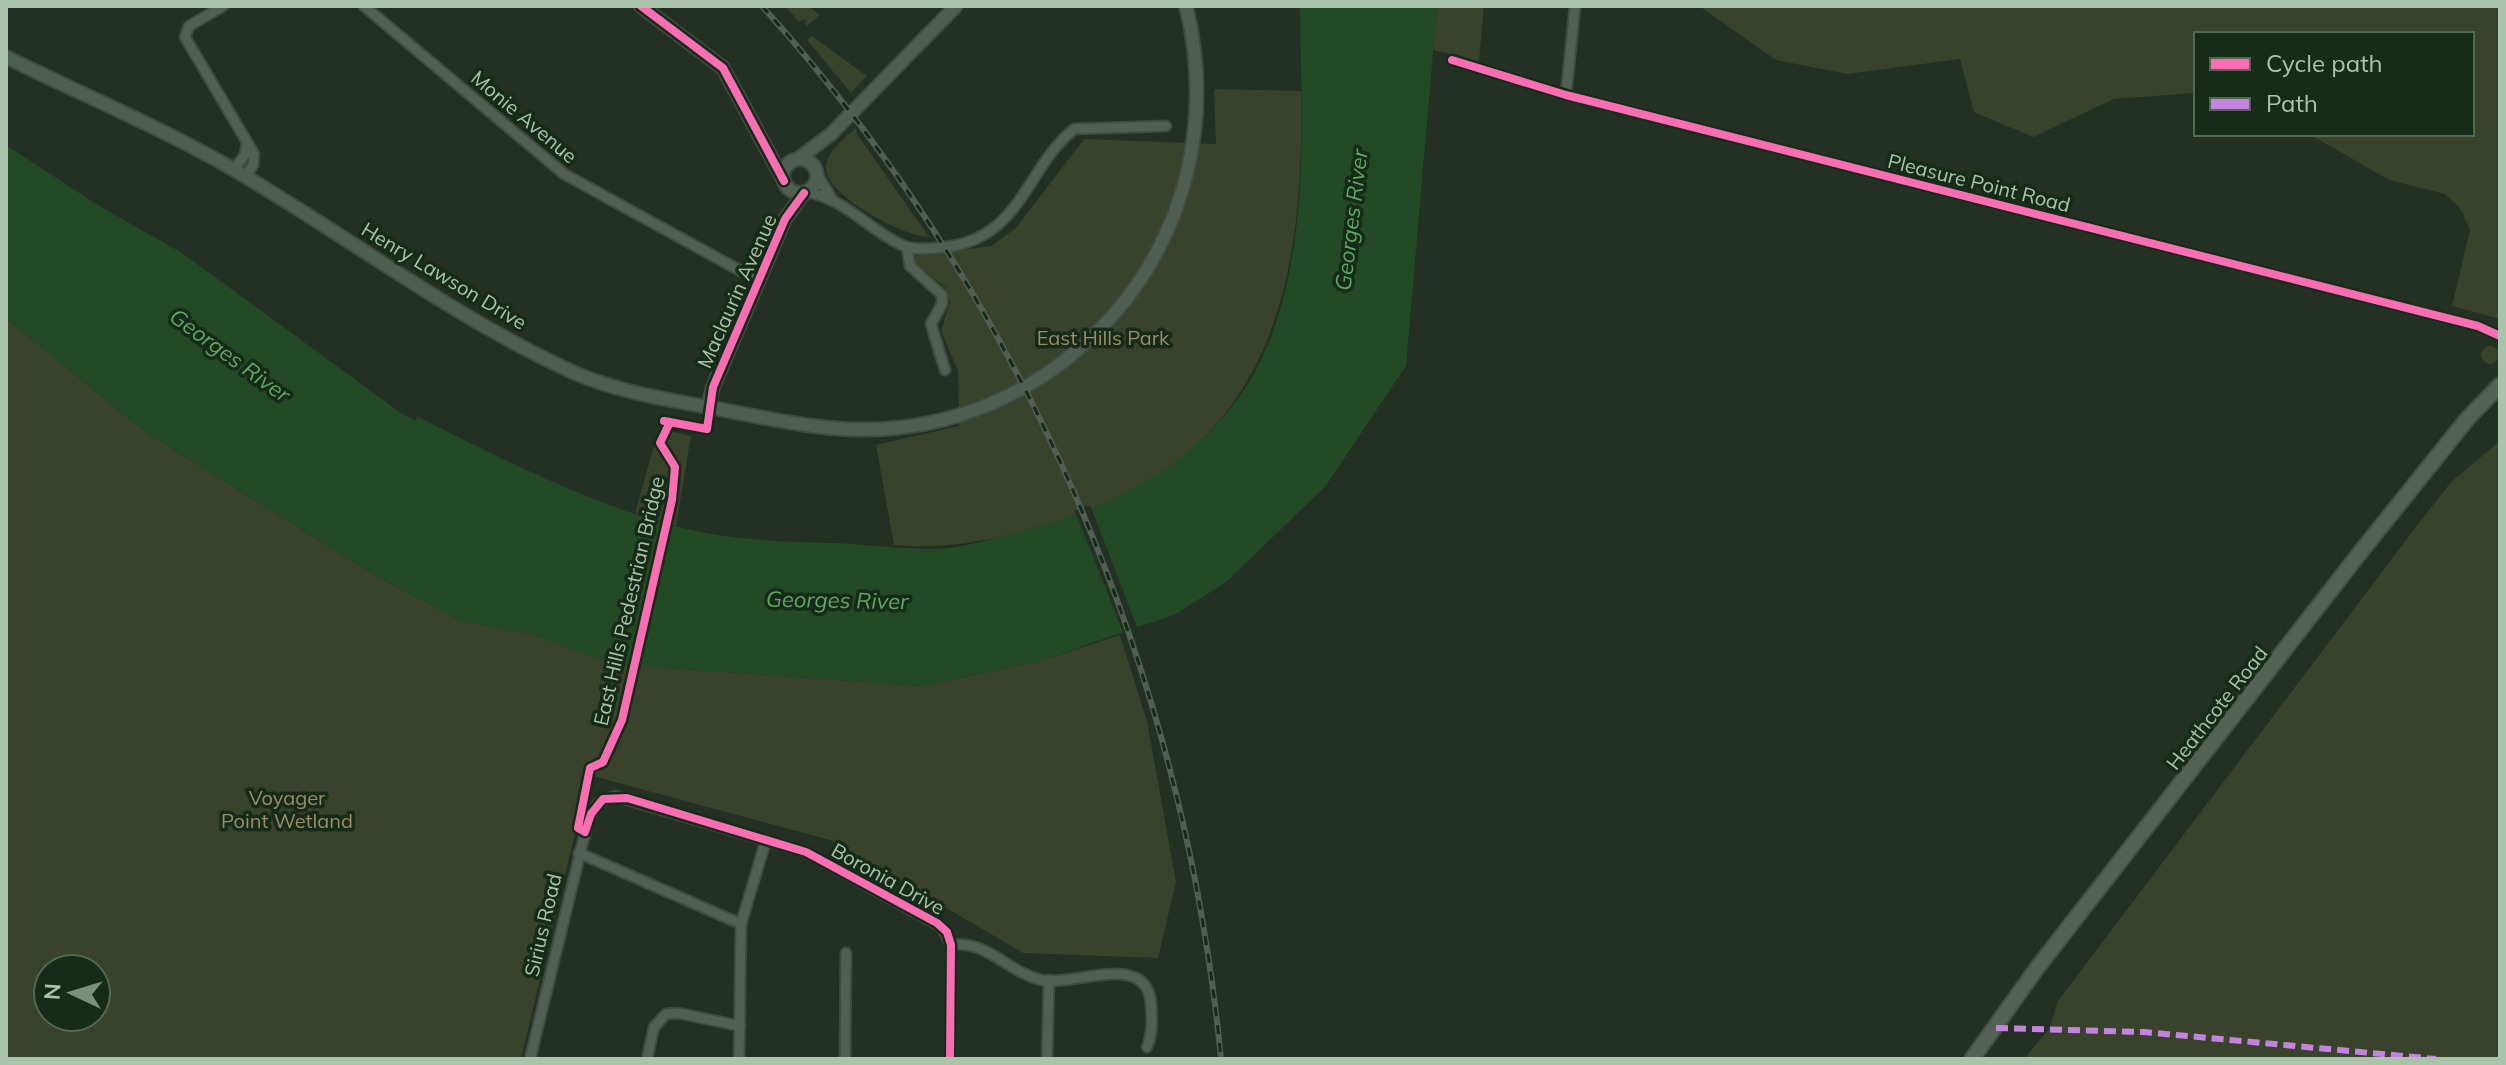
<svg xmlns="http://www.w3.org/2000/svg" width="2506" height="1065" font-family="Mulish,sans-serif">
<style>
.green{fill:#39422a;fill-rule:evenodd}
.water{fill:#224a25}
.pier{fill:#233023}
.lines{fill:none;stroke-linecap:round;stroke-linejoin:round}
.street-casing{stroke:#404b41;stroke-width:13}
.secondary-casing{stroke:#404b41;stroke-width:16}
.primary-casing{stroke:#404d40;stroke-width:18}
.street{stroke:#526053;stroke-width:9}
.secondary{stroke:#505e52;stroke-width:12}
.primary{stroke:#546155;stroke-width:14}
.rail-casing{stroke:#525e53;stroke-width:6}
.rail{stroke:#162b18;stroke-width:3;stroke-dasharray:9;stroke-linecap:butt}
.quiet{stroke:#c483df;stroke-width:6;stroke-dasharray:12 6;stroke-linecap:butt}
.cycleway-casing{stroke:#162b18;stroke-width:13}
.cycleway{stroke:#f96db3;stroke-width:8}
.labels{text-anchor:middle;stroke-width:7;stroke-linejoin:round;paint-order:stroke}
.street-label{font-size:20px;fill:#aac4ac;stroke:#162b18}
.park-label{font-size:20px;fill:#9a8c69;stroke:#162b18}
.water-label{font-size:22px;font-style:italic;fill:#5fa763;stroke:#162b18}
</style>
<rect width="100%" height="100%" fill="#233023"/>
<path class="green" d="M785,6H808L820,15L806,27L805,19L799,22Z
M1437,6H1484L1479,61L1433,50Z
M1699,6H2500V319L2452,306L2470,230L2460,208L2445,194L2389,180L2309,134H2472V34H2196V93L2114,99L2033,137L1974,112L1960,59L1847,74L1776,60Z
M812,36L867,76L851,93L807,40Z
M1214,89L1301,91C1305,295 1267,461 1048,524C995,539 950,550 894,545L876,445L959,426L958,371L941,331L950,302L945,287L914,263L916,256L991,246L1016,228L1084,139L1216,144Z
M856,128L857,134L929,237C904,237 824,195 826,167C827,151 845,138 856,128Z
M6,318L144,431L375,575L461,621L532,634L613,664L922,686L1040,661L1120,635L1147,721L1176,882L1158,958L1023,953L830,840L589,775L521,1059H6ZM48,969H96V1017H48Z
M2481 355a9 9 0 1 1 18 0a9 9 0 1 1-18 0Z
M659,428L691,436L676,526L635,513Z
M2500,441V1059H2024L2049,1029L2058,1001L2422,519L2452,481Z"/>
<path class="water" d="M1300,6H1437L1406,366L1325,487L1226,582L1176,614L1040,661L922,686L613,664L532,634L461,621L375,575L144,431L6,318V145L101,207L182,253L401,413L415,421L418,417C500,458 586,502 675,526C728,540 781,542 836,543C868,545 901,549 933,549C958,549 986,540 1010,534C1122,508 1230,449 1272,334C1310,231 1301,114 1300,6Z"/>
<path class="pier" d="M1090,505L1139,632L1125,637L1075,511Z"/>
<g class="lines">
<g class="street-casing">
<path id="street" d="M223,6L189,26L185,37L254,154L253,165L246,177
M364,6L564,174L759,281
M1452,60L1566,95L2478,326L2500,336
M1566,95L1575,6
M233,170L245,155L247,143
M817,174L832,199
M807,192C844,198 870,231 904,246C917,251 933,248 946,247C1022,237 1025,169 1074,129L1166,126
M907,247L910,266L942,295V304L931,324L945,370
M579,853L741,924
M951,945C988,940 1007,972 1041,980C1074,987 1147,950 1151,1004C1152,1019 1153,1033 1147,1047
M530,1059L588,821L599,802L615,796L806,852L942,927L951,945L950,1059
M647,1059L654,1027L666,1014L678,1013L740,1026
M739,1059L741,924L766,840
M845,1059L846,953
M1047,1059L1049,980"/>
</g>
<g class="secondary-casing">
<path id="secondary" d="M641,6L723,68L784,181
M6,57C83,95 164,129 238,172C350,238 456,319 575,373C621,393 670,400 719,409C760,417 801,426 843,429C947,435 1045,393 1114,314C1188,229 1213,115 1186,6
M783 176a17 17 0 1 1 34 0a17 17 0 1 1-34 0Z
M798,159L831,134L956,6
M708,407L713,387L785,219L804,193"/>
</g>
<g class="primary-casing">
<path id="primary" d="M1972,1059L2037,968L2359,554L2468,418L2500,385"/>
</g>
<use href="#street" class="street"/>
<use href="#secondary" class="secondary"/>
<use href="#primary" class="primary"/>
<g class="rail-casing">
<path id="rail" d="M762,6C1023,296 1184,672 1221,1059"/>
</g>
<use href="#rail" class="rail"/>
<path class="quiet" d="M1996,1028L2144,1032L2436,1059"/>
<g class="cycleway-casing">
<path id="cycleway" d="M641,6L723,68L784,181
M1452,60L1566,95L2478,326L2500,336
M664,421L707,429L713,387L785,219L804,193
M670,422L660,443L675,467L672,500L622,720L603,762L590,768L578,828L585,832L591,814L603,799L627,798L806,852L937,923L947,932L951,945L950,1059"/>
</g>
<use href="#cycleway" class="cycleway"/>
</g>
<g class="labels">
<g class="street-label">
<text transform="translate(524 117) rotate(40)" y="7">Monie Avenue</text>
<text transform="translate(1979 183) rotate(14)" y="7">Pleasure Point Road</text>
<text transform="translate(444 276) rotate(31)" y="7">Henry Lawson Drive</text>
<text transform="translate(737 291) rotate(-66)" y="7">Maclaurin Avenue</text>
<text transform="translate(629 601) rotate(-77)" y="7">East Hills Pedestrian Bridge</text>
<text transform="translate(2217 708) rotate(-52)" y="7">Heathcote Road</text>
<text transform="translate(888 879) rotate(29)" y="7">Boronia Drive</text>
<text transform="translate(543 925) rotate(-77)" y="7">Sirius Road</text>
</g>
<g class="park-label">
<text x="1103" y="345">East Hills Park</text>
<text x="287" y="805">Voyager<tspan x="287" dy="23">Point Wetland</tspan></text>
</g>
<g class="water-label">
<text transform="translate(1351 220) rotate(-83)" y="8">Georges River</text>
<text transform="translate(230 355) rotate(36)" y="8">Georges River</text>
<text transform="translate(837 600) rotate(1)" y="8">Georges River</text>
</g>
</g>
<rect width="2506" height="1065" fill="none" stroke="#aac4ac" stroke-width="16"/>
<rect x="2194" y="32" width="280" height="104" fill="#162b18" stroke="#516853" stroke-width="2"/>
<rect x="2210" y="58" width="40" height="12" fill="#f96db3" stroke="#516853" stroke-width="2"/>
<text x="2266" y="72" font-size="24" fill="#aac4ac">Cycle path</text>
<rect x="2210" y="98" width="40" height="12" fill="#c483df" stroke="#516853" stroke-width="2"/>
<text x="2266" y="112" font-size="24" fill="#aac4ac">Path</text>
<g transform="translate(72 993) rotate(274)"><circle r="38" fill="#162b18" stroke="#516853" stroke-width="2"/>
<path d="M0-6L14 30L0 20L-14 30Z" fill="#7b907c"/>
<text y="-12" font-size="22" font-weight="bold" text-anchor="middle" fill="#aac4ac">N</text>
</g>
</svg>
